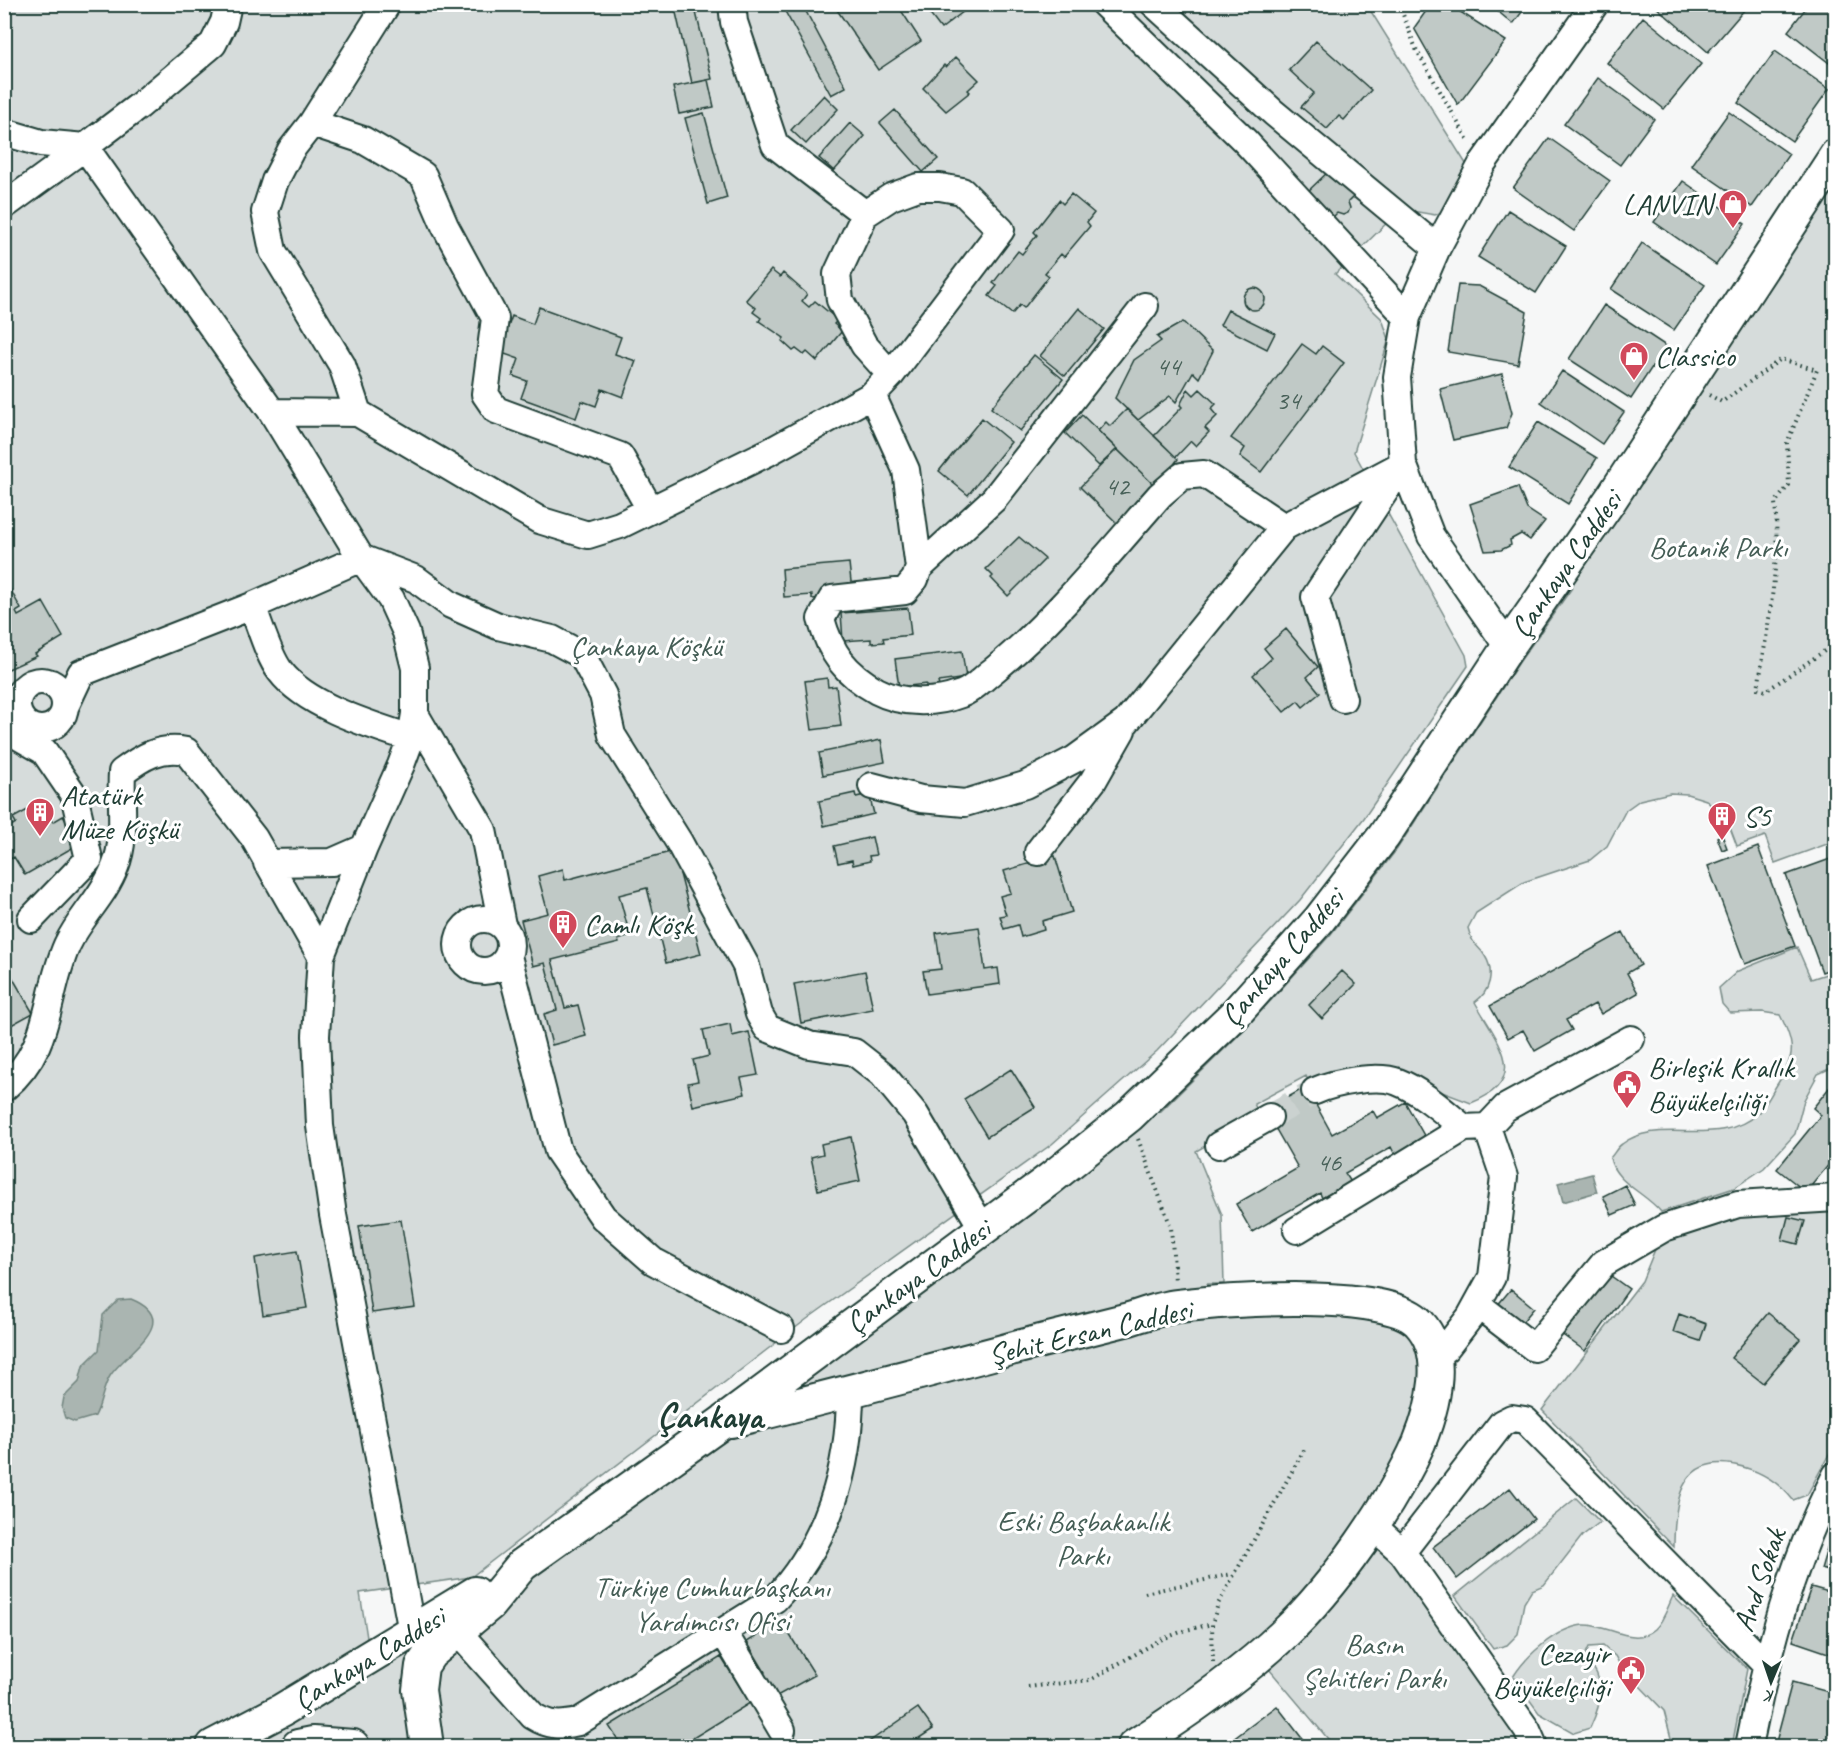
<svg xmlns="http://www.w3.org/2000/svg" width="1840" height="1751" font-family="Caveat,sans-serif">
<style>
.green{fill:#d6dcdb;stroke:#7a8c88;stroke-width:1.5}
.water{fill:#aab5b1;stroke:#72857f;stroke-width:1.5}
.building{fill:#c0c9c6;stroke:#1f3d34;stroke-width:1.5}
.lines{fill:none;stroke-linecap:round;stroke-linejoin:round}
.minor-tunnel{stroke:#cbd2d0;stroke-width:26;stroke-dasharray:26 13;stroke-linecap:butt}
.minor-casing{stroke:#1f3d34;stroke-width:30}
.major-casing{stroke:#1f3d34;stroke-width:36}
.path{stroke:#1f3d34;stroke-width:4;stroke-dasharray:1.5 4.5;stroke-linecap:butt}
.minor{stroke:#fff;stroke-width:26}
.major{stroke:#fff;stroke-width:32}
.labels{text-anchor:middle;stroke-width:6;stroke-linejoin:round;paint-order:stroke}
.number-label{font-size:27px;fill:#476058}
.poi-label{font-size:30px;fill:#1f3d34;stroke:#fff;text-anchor:start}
.park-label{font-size:30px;fill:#445d55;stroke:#fff}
.street-label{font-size:30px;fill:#1f3d34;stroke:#fff}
.district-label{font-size:36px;font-weight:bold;fill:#1f3d34;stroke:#fff}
</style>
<rect width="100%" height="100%" fill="#f6f7f7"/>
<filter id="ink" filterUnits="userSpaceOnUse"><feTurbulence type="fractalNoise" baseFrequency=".0167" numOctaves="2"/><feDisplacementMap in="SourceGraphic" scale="12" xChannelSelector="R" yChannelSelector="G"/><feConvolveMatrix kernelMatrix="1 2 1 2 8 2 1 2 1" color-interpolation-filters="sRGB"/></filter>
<g filter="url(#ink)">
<path class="green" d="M4,5H1367L1468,167L1444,211L1435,215L1401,209L1335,274L1382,319L1389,339L1354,452L1466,655L1468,666L1364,818L1300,900L1157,1051L1052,1144L807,1319L471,1577L360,1593L368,1644L278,1697L181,1746H5Z
M1835,155V848L1827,844L1775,863L1765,836L1737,846L1729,825L1706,800L1687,794L1670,793L1640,800L1626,810L1607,846L1590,860L1524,882L1476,913L1468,928C1474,949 1477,943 1485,956C1495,972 1490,992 1475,1002C1497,1041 1533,1079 1471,1103L1442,1092L1309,1082L1306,1076L1254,1104L1260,1115L1196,1151L1222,1215L1224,1284H1207L1208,1304L1399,1310L1436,1373L1372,1525L1534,1746H1334L1258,1656L1134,1746H213L522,1565L1152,1094L1160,1112L1244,1030L1331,934L1397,849L1520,661L1572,588L1557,577Z
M1797,947L1811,979L1835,971V1069L1831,1068L1818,1074L1804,1100L1795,1134L1764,1168L1734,1188L1661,1212C1646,1193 1615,1183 1610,1158C1614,1154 1617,1147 1622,1144C1658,1115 1718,1150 1758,1113C1766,1106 1772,1092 1778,1083C1796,1055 1795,1044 1780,1015L1762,1012L1730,1013L1722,1004L1719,988L1738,971Z
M1835,1207V1443L1807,1495L1793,1500C1778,1481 1759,1470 1735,1465C1679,1454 1674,1505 1674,1547L1542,1410L1642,1281L1656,1247L1669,1233L1741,1212Z
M1576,1498L1600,1522L1582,1536L1544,1585L1532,1590L1524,1603L1518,1634L1507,1645L1493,1649L1455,1596Z
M1673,1596L1747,1669L1732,1746H1673L1664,1711L1638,1684L1628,1679L1615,1656L1603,1646L1589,1647L1585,1656C1607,1681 1603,1700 1590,1728L1574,1733L1539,1713L1513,1677C1526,1656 1556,1628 1583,1625C1607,1623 1633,1648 1655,1629C1664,1621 1668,1606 1673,1596Z"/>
<path class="water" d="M1592,1174L1597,1192L1563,1202L1558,1183Z
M131,1299C185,1321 124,1353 110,1376C102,1389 102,1403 95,1416L75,1422L65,1418L62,1408L64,1397L79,1382L83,1366L99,1350L103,1315L118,1300Z"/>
<path class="building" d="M674,4H694L712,79L692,83Z
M781,4H802L846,87L831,95Z
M833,4H897L921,41L878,70Z
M922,4H973L941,29Z
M1431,4H1448L1506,41L1458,105L1414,28Z
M1489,4H1528L1513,24Z
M1657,4H1740L1745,9L1708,52L1655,6Z
M1809,4H1836V63L1833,66L1788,31Z
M1643,17L1701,64L1664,109L1607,63Z
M1316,41L1371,90L1344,120L1339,116L1327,129L1301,107L1314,93L1289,70Z
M1775,51L1829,89L1792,141L1738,103Z
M956,57L979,80L968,90L970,92L946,111L923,88L944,65L946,67Z
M1598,78L1654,119L1620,165L1564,124Z
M708,80L714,107L679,114L673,87Z
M824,95L838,109L806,144L791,130Z
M895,110L938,159L923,172L880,123Z
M1729,112L1789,154L1752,207L1691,165Z
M704,113L727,198L708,204L685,118Z
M850,123L865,136L834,171L819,158Z
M1549,138L1610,181L1574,231L1513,188Z
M1330,170L1355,195L1348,202L1350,208L1348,213L1343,215L1337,213L1330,220L1304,195Z
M1683,181L1745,224L1716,265L1654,222Z
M1071,194L1094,213L1087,222L1090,226L1064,257L1061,254L1045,273L1049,276L1024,308L1020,305L1012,314L989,296L997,286L993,283L1018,251L1022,254L1037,235L1034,232L1059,200L1063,204Z
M1508,210L1566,246L1536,293L1478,257Z
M1642,243L1705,285L1674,330L1611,289Z
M771,270L780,277L783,273L807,294L802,301L809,307L815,301L838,320L834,324L842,331L817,361L807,352L804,355L796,349L793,351L782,341L784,338L759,321L761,318L753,312L756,308L746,300Z
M1458,285L1479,286L1527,312L1518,364L1448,352Z
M1243 299a11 11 0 1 1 22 0a11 11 0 1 1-22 0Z
M1604,305L1666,346L1631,399L1569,359Z
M539,307L621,337L615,354L636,361L623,397L602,389L596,406L582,401L576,418L521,398L527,381L513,376L519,359L499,352L512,316L533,324Z
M1079,308L1104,329L1065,376L1040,356Z
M1228,310L1275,333L1267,349L1220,325Z
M1183,322L1213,351L1199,378L1193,372L1176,402L1170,396L1138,420L1115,398L1134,360L1161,341L1157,337Z
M1302,344L1316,354L1322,346L1344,363L1261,472L1240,456L1245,448L1231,438Z
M1034,355L1063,379L1020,431L991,408Z
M1562,371L1624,412L1602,444L1541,402Z
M1502,374L1512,413L1506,428L1453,440L1440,389Z
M1188,389L1194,395L1200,389L1216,404L1211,409L1217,416L1205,428L1209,432L1196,446L1191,441L1176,457L1154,436L1182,407L1180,405Z
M1127,409L1178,459L1163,479L1160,477L1153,484L1098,431L1106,422L1110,426Z
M1082,415L1117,449L1099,466L1065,433Z
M982,418L1011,442L968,495L939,471Z
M1538,422L1597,458L1568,504L1509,467Z
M1117,449L1155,486L1118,524L1080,487Z
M1518,487L1527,509L1545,521L1530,540L1521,534L1510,540L1511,545L1501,550L1485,551L1470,504Z
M1019,537L1045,559L1008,596L991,578L993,576L986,569Z
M849,563L852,591L824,598L812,599V595L784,597L782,569Z
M10,589L21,609L16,612L18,616L43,602L63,637L35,654L37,656L4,671V592Z
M908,608L911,635L883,638L884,642L871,643V639L843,641L841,613Z
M1286,629L1318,667L1307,677L1320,693L1303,707L1298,701L1284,712L1253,675L1272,658L1264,648Z
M962,651L966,678L938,682L939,686L926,688V684L899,687L895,659Z
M827,678L828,687L836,686L841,726L812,730L805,681Z
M881,740L885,762L823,775L819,753Z
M855,793L856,797L869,794L874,814L824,826L819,801Z
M42,802L53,822L63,816L79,844L25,875L14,857L4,862V830L16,823L13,818Z
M1722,835L1727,848L1722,850L1717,837Z
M872,837L876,855L869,856L870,861L853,865L852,860L838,863L834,846Z
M1758,847L1795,946L1745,964L1708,866Z
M674,851L701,954L666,963L647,888L619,895L630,936L618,940L619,943L552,960L565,1008L578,1005L586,1036L552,1045L544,1014L557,1010L545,963L533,966L521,920L548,913L538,876L563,869L565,880Z
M1055,856L1072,912L1042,921L1044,930L1021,937L1018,925L1004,929L1000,916L1006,915L1000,896L1011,893L1004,871Z
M1833,858L1836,865V967L1822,972L1786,875Z
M979,927L985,970L998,968L1000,984L927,994L923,971L941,969L936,933Z
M1623,932L1641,965L1627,973L1638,993L1601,1014L1595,1004L1566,1020L1572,1030L1535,1051L1523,1030L1508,1038L1490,1006Z
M4,963L33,1013L4,1029Z
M865,971L873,1009L801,1023L794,984Z
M1342,971L1356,984L1322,1019L1309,1005Z
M730,1024L732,1036L749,1032L758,1075L741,1078L745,1094L693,1106L688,1083L698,1081L693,1060L709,1056L703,1030Z
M1011,1069L1035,1107L987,1137L964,1099Z
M1306,1087L1332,1134L1373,1111L1377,1118L1405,1102L1426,1139L1396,1157L1391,1147L1345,1173L1351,1182L1322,1198L1320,1193L1252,1232L1236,1204L1298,1168L1265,1110Z
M1829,1088L1836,1093V1156L1806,1192L1777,1169L1821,1115L1813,1108Z
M851,1137L860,1181L818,1190L811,1157L823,1154L821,1144Z
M1625,1185L1635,1205L1612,1215L1603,1196Z
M1788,1217L1805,1221L1798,1244L1782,1240Z
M401,1220L415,1307L372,1313L359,1226Z
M297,1251L307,1308L263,1315L255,1258Z
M1604,1271L1629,1289L1585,1351L1560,1333Z
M1511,1289L1534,1308L1518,1327L1496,1307Z
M1768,1313L1800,1339L1763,1383L1731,1358Z
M1679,1314L1706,1324L1700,1341L1673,1332Z
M1510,1488L1534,1519L1457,1579L1433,1547Z
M1833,1528H1836V1573L1821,1569Z
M1811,1587L1836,1594L1834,1655L1793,1641Z
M781,1621L815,1675L775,1697L761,1674L765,1672L747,1642Z
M721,1657L750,1703L680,1746H622L609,1726Z
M1792,1682L1836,1694V1746H1793L1776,1742Z
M1277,1706L1308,1746H1224Z
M918,1708L933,1729L907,1746H863Z"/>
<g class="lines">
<path class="minor-tunnel" d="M1269,1117L1315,1091"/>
<g class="minor-casing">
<path id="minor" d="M732,4L734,22L775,145L865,214
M1104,4L1245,141L1407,317
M1154,4L1274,113L1437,248
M312,123L387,4
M4,132L41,143L85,147L139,106L213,44L224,22L228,4
M4,206L85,147L272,412L361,558L252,606L81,673L65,707
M872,395L906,470L919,568L994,499L1145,306
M272,412L358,413L539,520L588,535L620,525L769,452L872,395L891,375L1001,230L962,191L940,187H918L891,197L865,214L837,274L840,300L864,345L891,375
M358,413L342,365L273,251L265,212L275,181L291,150L312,123L363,140L423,175L445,226L495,318L485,394L496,410L620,456L650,509
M919,568L915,579L905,591L832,599L821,619C831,654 845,673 877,691C902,704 935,704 961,694C973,690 984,677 994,670C1056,619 1107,555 1160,495L1182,476L1204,474L1284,527L1403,464
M252,606C260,625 268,655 280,671C306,706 371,725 411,738
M1508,647L1431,536L1403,464L1397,377L1407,317L1437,248L1482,164L1595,4
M17 705a24 24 0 1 1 48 0a24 24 0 1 1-48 0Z
M1343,699L1315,597L1401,467
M4,728L44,751L74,795L89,859L31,919
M872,786L921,799L965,803L1025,785L1075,759L1126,722L1284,527
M1038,852L1093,781L1122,730
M267,863L332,862L364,848
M458 945a26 26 0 1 1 52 0a26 26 0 1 1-52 0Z
M502,925L483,830L415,714V668L406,632L391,599L361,558L416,579L451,605L498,626L552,639L582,655L603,695L612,735L679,842L746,966L759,1014L767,1028L809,1045L854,1052L882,1074L915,1114L983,1229
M508,956L558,1151L603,1217L653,1261L781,1329
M4,1088C53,1047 44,997 67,945C80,917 104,896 115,867C127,839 120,802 122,772C142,757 160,746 186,751L254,838L321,956
M1315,1091C1335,1082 1378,1074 1398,1082C1423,1092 1444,1112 1464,1128
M1219,1145L1269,1117
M1297,1230L1464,1128L1487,1127
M1478,1305L1534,1348L1604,1263L1664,1228L1738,1204L1836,1198
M1434,1354L1446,1348L1470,1317L1492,1277L1504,1177L1487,1127L1505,1108L1631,1039
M1372,1525L1402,1552L1527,1730L1534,1746
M1402,1552L1502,1423L1512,1418L1525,1420L1765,1664
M456,1630L533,1716C549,1726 560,1726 578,1722L775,1599C828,1543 850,1468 850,1392
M412,1632L333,1215L320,1126L316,1036L321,956L364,848L401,765L411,738L415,714
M724,1633L782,1730
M1749,1746C1768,1651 1791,1563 1836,1475"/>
</g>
<g class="major-casing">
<path id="major" d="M731,1421C834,1396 935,1369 1037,1342C1068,1334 1098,1327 1129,1319C1145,1314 1161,1308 1178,1306C1224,1300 1388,1288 1419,1323C1448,1354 1433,1408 1419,1443C1392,1504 1334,1587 1285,1633C1240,1676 1186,1713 1134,1746
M213,1746L282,1710L475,1593
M298,1746L313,1743L353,1746
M427,1746L419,1690L422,1666L430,1654L489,1605L522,1565L720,1424L1050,1179L1129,1116L1235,1014L1319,920L1384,836L1508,647L1611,499L1836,155"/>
</g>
<path class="path" d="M1399,4L1416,49L1469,142
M1709,395L1722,402L1781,359L1817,370L1787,443L1789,485L1775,503C1781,564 1767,628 1758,689L1766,691L1836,643
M1138,1139L1171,1227L1175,1281
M1145,1593L1232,1574
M1213,1662L1212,1624L1218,1604L1304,1450
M1028,1687L1090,1680L1160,1640L1186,1630L1212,1624"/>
<use href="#minor" class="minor"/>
<use href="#major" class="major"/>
</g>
</g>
<defs>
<g id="shop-pin" transform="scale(1.5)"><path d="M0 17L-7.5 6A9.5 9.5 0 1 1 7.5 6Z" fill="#d1495b" stroke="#fff"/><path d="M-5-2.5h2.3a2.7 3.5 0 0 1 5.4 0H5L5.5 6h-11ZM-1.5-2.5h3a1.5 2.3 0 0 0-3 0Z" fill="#fff"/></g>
<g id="building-pin" transform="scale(1.5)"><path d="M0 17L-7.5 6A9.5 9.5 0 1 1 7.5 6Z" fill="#d1495b" stroke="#fff"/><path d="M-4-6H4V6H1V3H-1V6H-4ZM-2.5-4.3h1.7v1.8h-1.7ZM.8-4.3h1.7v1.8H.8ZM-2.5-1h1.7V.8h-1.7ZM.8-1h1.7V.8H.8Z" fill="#fff"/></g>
<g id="civic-pin" transform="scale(1.5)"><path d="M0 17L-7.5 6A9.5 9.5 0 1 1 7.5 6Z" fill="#d1495b" stroke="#fff"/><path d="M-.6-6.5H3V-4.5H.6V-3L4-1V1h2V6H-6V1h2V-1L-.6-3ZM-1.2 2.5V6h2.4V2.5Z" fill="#fff"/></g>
</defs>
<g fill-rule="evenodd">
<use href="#shop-pin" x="1733" y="204"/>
<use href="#shop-pin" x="1634" y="356"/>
<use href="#building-pin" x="40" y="812"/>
<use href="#building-pin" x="1722" y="816"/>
<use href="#building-pin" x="563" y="924"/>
<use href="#civic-pin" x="1627" y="1084"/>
<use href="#civic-pin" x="1631" y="1670"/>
</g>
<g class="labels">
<g class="number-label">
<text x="1168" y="375">44</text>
<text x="1288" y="409">34</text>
<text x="1117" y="495">42</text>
<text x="1329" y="1171">46</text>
</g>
<g class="poi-label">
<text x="1712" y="214" text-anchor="end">LANVIN</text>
<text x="1655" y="366">Classico</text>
<text x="61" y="805">Atatürk<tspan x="61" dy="34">Müze Köşkü</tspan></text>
<text x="1743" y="826">S5</text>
<text x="584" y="934">Camlı Köşk</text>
<text x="1648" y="1077">Birleşik Krallık<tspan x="1648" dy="34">Büyükelçiliği</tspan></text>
<text x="1610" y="1663" text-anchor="end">Cezayir<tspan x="1610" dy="34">Büyükelçiliği</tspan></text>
</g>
<g class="park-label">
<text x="1718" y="557">Botanik Parkı</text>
<text x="646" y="656">Çankaya Köşkü</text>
<text x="1083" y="1531">Eski Başbakanlık<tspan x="1083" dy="34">Parkı</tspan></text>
<text x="712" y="1597">Türkiye Cumhurbaşkanı<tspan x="712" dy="34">Yardımcısı Ofisi</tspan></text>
<text x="1374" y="1654">Basın<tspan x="1374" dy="34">Şehitleri Parkı</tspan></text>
</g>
<g class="street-label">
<text transform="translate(1566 564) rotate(-55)" y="10">Çankaya Caddesi</text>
<text transform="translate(1282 957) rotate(-49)" y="10">Çankaya Caddesi</text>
<text transform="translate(918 1276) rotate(-36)" y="10">Çankaya Caddesi</text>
<text transform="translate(1090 1332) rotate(-13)" y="10">Şehit Ersan Caddesi</text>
<text transform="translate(1759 1580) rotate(-71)" y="10">And Sokak</text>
<text transform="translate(369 1658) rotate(-31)" y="10">Çankaya Caddesi</text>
</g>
<g class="district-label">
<text x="710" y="1428">Çankaya</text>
</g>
</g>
<rect width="1840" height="1751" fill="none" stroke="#fff" stroke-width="24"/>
<rect x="12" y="12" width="1816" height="1727" fill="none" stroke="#1f3d34" stroke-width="2" filter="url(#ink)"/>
<g transform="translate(1771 1682) rotate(182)" stroke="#ffffff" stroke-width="4.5" paint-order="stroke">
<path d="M0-4.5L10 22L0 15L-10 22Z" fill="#1f3d34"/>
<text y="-9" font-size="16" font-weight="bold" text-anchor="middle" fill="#1f3d34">K</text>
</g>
</svg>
